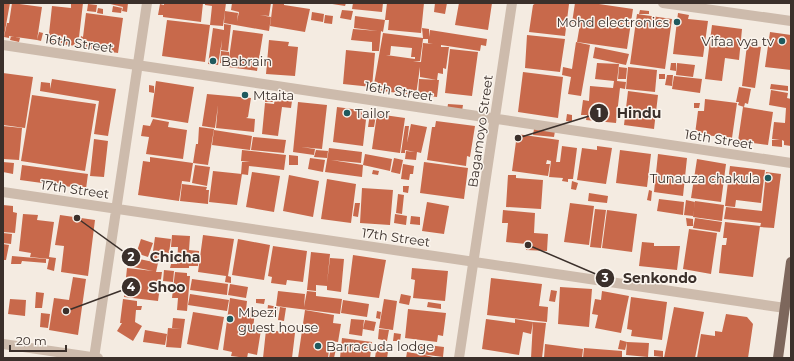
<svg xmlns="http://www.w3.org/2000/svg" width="794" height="361" font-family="Montserrat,sans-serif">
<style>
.building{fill:#c8694b;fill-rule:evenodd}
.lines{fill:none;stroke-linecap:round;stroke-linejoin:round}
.minor{stroke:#cdbbac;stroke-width:10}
.primary{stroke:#7d675c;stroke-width:10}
.poi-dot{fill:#1f5a5e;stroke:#fbf5ee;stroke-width:1.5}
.labels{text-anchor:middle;stroke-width:3;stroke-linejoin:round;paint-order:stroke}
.poi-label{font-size:13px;fill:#3b302b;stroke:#fbf5ee;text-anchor:start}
.street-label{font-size:13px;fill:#3b302b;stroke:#fbf5ee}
.leader{fill:none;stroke:#3b302b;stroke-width:1.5}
.callout-dot{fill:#3b302b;stroke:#fbf5ee;stroke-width:1.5}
.mark-label{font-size:12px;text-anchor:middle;font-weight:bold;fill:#fff}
.callout-label{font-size:14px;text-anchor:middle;font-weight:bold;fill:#3b302b;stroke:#fbf5ee;stroke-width:3;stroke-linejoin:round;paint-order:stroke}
</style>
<rect width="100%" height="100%" fill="#f4ebe1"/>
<path class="building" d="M3,3H10L4,36H3Z
M12,3L42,7L37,40L9,36V38L4,37L7,23H9Z
M71,3H83L78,46L48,43L52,6L71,8Z
M106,3H128L127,12L122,11L123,7Z
M164,3H203L201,22L163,17V15H158L160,4L164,5Z
M205,3H226L223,26L210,25L212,6L205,5Z
M232,3H271L269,16L260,15L271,17L269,31L224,23L225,11L238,13L237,21L239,12L231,10Z
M273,3H284V5L310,9L305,32L270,26Z
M326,3H346L345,6Z
M353,3H383L382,12L352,9Z
M387,3H424L421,33L388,30L389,20H385Z
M435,3H447L445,14L434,12Z
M459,3H492L488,30L455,25Z
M536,3L569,4L565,36L529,32L533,5Z
M575,3H592L633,9L627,49L577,42L580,24L572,23Z
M88,4L97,5L96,12L87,11Z
M113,6L122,8L121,13L112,12Z
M98,8L103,9V14L97,13Z
M342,10L353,11L351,20L340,18Z
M640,10L649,11V14H639Z
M312,12L324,14L323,22L311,20Z
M86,13L123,18L118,53L79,47L81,36L83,37Z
M678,13L689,15L688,19L708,21L703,57L673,54Z
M637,14L672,19L665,69L630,64Z
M325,15L333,16L332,24L324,23Z
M355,16L385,20L383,32L381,31L379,51H372V42L351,40L353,29L378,31L354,28Z
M167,20L210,25L205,62L162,56Z
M224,24L231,25L228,51L221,50L222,40L218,65L208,64L213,28L224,30Z
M712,25L742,29L739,60L725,58L722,81L705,79Z
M422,28L429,29V37L430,30L487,39L486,46L481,45L480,51L441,45V47H449L446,69L443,68V74L438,73L437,80L420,77V67L416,95L373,90L383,33L423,38ZM423,39H428V43L433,44L423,43L421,62L413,61H420ZM391,46L412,48L411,57H415V59L386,55H390Z
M233,30L263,34L257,71L228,67V64L220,63L221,51L229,52V58Z
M39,32L43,33L41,41L37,40Z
M770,32L791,35V70L765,67Z
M527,35L565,39L560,72L525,68Z
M11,36L20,38L19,42L10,40Z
M269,40L289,42L288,46L298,47L295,76L266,74Z
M576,42L590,45L581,96L568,94L571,77L562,75L563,67L572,69Z
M747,45L761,47L755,88L742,86Z
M595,47L629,54L626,65L593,58Z
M450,49L478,52L472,96L445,93Z
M346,50L375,53L372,87L343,84Z
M597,63L619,64L617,81L626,82L625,89L620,88L616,123L586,120L587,115H581L583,100L589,101L590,86L613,88L614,81L595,79Z
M671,63H676V71L670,70Z
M677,63L695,65L693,77L676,75Z
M619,67L627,68L626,79H618Z
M628,67L657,70L655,92L626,89Z
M523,72L563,77L558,118L518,112Z
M3,73L33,77L25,128L3,125Z
M659,74H665V79H659Z
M667,75H673L672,86L665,85Z
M674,76L702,79L700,93L672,89Z
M52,79L116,89L108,136L94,134L99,101L40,91L41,82L50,83V89Z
M419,79L439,80L437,97L418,95Z
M156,81L194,87L188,123L151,117Z
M771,84L788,86V91L770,89Z
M149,85L154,86V93L149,92Z
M739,87L751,89L748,104L745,103L744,107L738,105L739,102H736Z
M771,90L788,93L787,98L791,99V146L784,145V141L782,140V147L772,146V140H780L772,139L774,122L785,123L786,108L769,105Z
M628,91L658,95L654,129L624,125Z
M207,94L251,98L248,117L246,118L255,119L254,132L216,128L218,105L215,128L202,126Z
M32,95L96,104L85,171L21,161Z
M265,98H273V102H265Z
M275,99L292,101L291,108L282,107L278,136L262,134L265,103L274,104Z
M705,99L737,103L732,138L695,134L698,111H704Z
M298,102L327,105L322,149L301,147L315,149L314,155L293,152Z
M694,103H700L699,108H694Z
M448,104L463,105L462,111L447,110Z
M337,107L367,111L363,146L333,142Z
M743,107L773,112L768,145L738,141Z
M370,113L376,115L374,127H368Z
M377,114L405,118L400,153L372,149Z
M567,114L572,115V122L566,121Z
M153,119L169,122L168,127L187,130L183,159L146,154L149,137L141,136L143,125L150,126Z
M436,121L475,126L470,157L467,156L466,166L427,160L432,127H435Z
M411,124L427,127L421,153L417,152L416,160L405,159L406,151L415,152L405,150V153H401L405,126H409L407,143Z
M3,126L22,128L19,160L3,159Z
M199,127L214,129L208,165L193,163L196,144H198Z
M534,129L555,131L554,137L533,135Z
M214,130L252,136L250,150L212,145Z
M517,134L559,140L556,162H560L562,146L577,148L573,179H568V182L562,181L563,178L549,177L551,161L547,160L546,164H550L548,176L512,171Z
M253,137L286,140L284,153L251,150Z
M94,139L108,141L104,177L90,176Z
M597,146L612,148L606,184L577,180L582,148L597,150Z
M329,148L362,152L361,163L331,160L363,165L362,177L325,172Z
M242,150L286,155L284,170L249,166L248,175L241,174L242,162H250L241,161Z
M316,150L328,151L327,158L314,157Z
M620,150L651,154L647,187L616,183Z
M365,154L392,159L390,171L363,165Z
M658,154L687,158L683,196L654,192Z
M289,155L298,156V165H289Z
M150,157L193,163L190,182L182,181L179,201L138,195L143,161L150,162Z
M310,158L325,160L323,172L308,169Z
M394,158L403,160L400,174L391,172Z
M697,159L726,164L721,202L691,198Z
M3,162L14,163L13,174L3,172Z
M424,162L468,168L464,199L420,193Z
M403,164L414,166L413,174H410L409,180L401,179Z
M22,165L88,174L86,189L20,180Z
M195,165L210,167L207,186L192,183Z
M730,166L765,170L761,203L736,200L735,207L725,206Z
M373,170L379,171L378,175L372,174Z
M213,171L242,174L237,205L209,202Z
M252,172L280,176L274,212L246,207Z
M766,172L781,174L774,228L760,227L761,223L724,219L726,207L762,211Z
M289,175L319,181L313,217L283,211Z
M508,175H516V178L543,180L541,209L506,207Z
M327,179L356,184L351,223L321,219Z
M572,181L578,183L576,190L571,189Z
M182,184L207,187L206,190H209L208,204L180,201Z
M403,186H409L408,193L403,192Z
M362,188L393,190L390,225L360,223Z
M649,190L652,191L651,201L647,200Z
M589,193L608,196L607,203L588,201Z
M398,194L404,195L402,214L396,213Z
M659,199L684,202L683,215L657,211Z
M686,200L695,202L693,216L684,215Z
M695,201L724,205L722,221L693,217Z
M427,202L449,206L444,234L422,231Z
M355,203H360L358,217L353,216Z
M570,203L594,206L589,245L564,242Z
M3,205L13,206V212L17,213L15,233L3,232Z
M595,209L606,210L601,248L590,247Z
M503,210L535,213L534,233L548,234L547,251L526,250V244L506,242L508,223H502Z
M607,210L637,214L632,252L602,248Z
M23,214L38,215L37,220L54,222L49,257L56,258L54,271L47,269L49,259L30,257L31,253L19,251Z
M395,214L407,216L406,225L394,223Z
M60,215L95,220L88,276L61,272L64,246L55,245Z
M411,216L420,217V225L410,224Z
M686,218L693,219V226H687Z
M695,218L722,222L720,232L693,228Z
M725,222L760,226L753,277L719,273L722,245H726L727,238H723Z
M689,229L717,233L711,274L683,269Z
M3,233L12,234L11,244L3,243Z
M172,235L190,236L189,250L199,251L198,266H189V268H170L171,264H177L178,247H171Z
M203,235L234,239L228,276L231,277V283L225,282L226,276L198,272Z
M155,237L171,239L169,253L153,251Z
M141,239L153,243L148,257L139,254L138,257L131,256V253L136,254Z
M238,239L270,245L264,280L232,275Z
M642,242L654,243V246H680L677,270L639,266Z
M3,244L9,245L6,260H3Z
M273,246L307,251L303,282L287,280L286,285L271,283L272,277L268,276Z
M311,252L330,254L327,283L330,258L344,259L341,292L327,290V286L316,285V291L307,290Z
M151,253L159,255L158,262L149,260Z
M353,255L386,260L379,298L348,294Z
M12,256L46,259V263L22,261L21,264H11Z
M130,257L158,263L156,272H162L158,301L124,297L127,268L153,271L128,266Z
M412,268L448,271L445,301L413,298L415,280L411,279Z
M164,270L174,271L173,282L163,281Z
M175,272L187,273V276H190L187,311L177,310L178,298H172Z
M73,277L86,279L78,335L49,330L54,298L69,300Z
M491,278L542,284L539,306L548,307L547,322L487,315Z
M192,279L228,284L227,295L190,290Z
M230,284L248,287L246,298L228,295Z
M560,287L592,289L589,327L558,324Z
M551,290L557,291L555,302L549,301Z
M278,291L305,294L304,307L307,291L316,292V296L342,299L340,314L276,306Z
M602,291L629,296L621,333L595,328L598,315L592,314L595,299L601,300Z
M36,292L44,293L42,308H35Z
M190,294L229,300L227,311L188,305Z
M401,294L411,296L409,305L399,303Z
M631,297L667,302L662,340L631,336L632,330L627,329Z
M230,298L247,301L246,310L255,311L253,329L261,330L257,355L248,353L247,358L231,356L232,352L223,350Z
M10,299L26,300L25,316L8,314Z
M123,299L137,301V306H142L141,310H136L135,322L142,326L133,341L117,331L122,323H120Z
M256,299H265L264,304L256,303Z
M384,299L397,301L393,330L379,328Z
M343,300L369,304L367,317L341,313Z
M428,302L441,304V309L427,307Z
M268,305L278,307L276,315L267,313Z
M280,307L286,308L284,321L278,320Z
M674,307L704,312L695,358H664Z
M408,309L446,313L443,336L438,335L437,342L405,338Z
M305,310L334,315L333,323L341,324L338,342L330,341L328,358H298Z
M377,311L381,312L380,319L376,318Z
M193,312L224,317L218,350L187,344Z
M41,313L50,314L48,328L40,327Z
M726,314L747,317L753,324L748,358H697L701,334L715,336V331L722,332Z
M173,318L185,319L181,348L166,347L168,328L181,329L172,328Z
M351,319L364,320L362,336L349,334Z
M486,319L515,323V319L533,322L531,334L523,332L519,355L482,349Z
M365,320L376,322L374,331L363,329Z
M533,322L546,323L542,358H531Z
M379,329L389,330L387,341L378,339Z
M145,330L167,334L165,345L143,342Z
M266,330L295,333L292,358H263Z
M394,333L401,334L400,341H393Z
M342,338L372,342L370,358H340Z
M620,340L627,342L625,350L618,349Z
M332,342L337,344L334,358H329Z
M627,342L649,343L648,357L626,355Z
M378,344L386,345L385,350L377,349Z
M420,344L444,347L443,357L421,354L437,358H406L407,352L419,354Z
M545,344L583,349L582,358H544Z
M584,348L622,351V358H583Z
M654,350L663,351V357L654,356Z
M376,351L388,352L387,358H375Z"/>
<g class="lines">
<path class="minor" d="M663,3L791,21
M3,45L791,163
M3,192L785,308
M3,344L98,358
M94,358L147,3
M459,358L512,3"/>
<path class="primary" d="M778,358L791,262"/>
</g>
<g class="poi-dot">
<circle cx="677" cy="22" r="4"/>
<circle cx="782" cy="41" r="4"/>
<circle cx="213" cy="61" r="4"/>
<circle cx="245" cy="95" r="4"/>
<circle cx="347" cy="113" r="4"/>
<circle cx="768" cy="178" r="4"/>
<circle cx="230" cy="319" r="4"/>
<circle cx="318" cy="346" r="4"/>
</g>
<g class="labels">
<g class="poi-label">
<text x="669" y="27" text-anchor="end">Mohd electronics</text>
<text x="774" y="46" text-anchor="end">Vifaa vya tv</text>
<text x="221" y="66">Babrain</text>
<text x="253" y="100">Mtaita</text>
<text x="355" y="118">Tailor</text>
<text x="760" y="183" text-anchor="end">Tunauza chakula</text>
<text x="238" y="317">Mbezi<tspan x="238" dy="15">guest house</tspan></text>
<text x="326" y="351">Barracuda lodge</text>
</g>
<g class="street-label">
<text transform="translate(79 43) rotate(8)" y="5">16th Street</text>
<text transform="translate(399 91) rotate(9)" y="5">16th Street</text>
<text transform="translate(480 131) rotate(-82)" y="5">Bagamoyo Street</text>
<text transform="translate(719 139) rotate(9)" y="5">16th Street</text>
<text transform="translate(75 189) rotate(8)" y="5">17th Street</text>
<text transform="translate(396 237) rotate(8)" y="5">17th Street</text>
</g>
</g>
<path class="leader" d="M518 138L599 113M77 218L131 257M528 245L605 278M66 311L131 287"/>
<g class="callout-dot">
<circle cx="518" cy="138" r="4"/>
<circle cx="77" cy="218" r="4"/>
<circle cx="528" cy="245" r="4"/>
<circle cx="66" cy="311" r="4"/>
<circle cx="599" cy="113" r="10"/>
<circle cx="131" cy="257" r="10"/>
<circle cx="605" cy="278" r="10"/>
<circle cx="131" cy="287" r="10"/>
</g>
<g class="mark-label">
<text x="599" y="117">1</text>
<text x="131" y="261">2</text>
<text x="605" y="282">3</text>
<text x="131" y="291">4</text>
</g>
<g class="callout-label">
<text x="639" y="118">Hindu</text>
<text x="175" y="262">Chicha</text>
<text x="660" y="283">Senkondo</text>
<text x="167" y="292">Shoo</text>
</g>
<rect width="794" height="361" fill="none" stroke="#3b302b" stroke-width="8"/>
<path d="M10 345v6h56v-6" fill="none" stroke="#3b302b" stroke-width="2"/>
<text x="16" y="345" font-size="12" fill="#3b302b" stroke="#fbf5ee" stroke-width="3" paint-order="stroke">20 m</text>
</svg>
